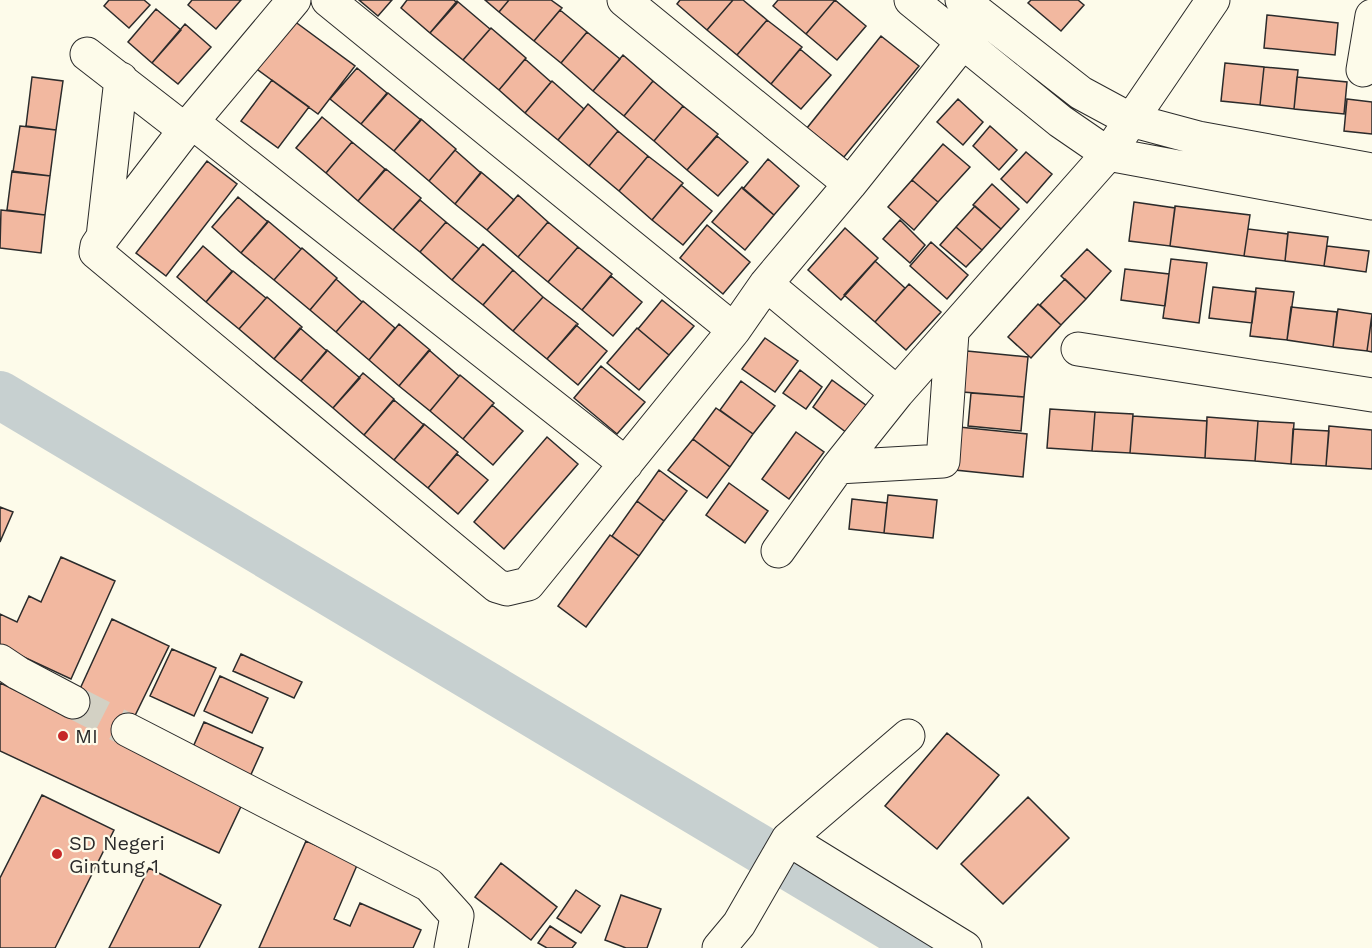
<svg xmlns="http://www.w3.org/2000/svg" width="1372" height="948" font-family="'Work Sans',sans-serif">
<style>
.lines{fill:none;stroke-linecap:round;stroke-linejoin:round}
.canal{stroke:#c7d0d0;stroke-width:48}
.building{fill:#f2b8a0;stroke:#2b2b2b;stroke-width:1.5}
.street-tunnel{stroke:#d3d1c4;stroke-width:33;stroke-dasharray:33 16;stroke-linecap:butt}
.street-casing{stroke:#2b2b2b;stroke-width:35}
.street{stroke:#fdfbea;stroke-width:33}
.poi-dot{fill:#c62828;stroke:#fdfbea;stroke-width:2}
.labels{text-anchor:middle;stroke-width:4.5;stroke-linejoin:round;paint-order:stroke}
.poi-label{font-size:20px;fill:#2b2b2b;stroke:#fdfbea;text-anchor:start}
</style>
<rect width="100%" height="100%" fill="#fdfbea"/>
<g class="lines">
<path class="canal" d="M0,395L926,948"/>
</g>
<path class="building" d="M109,0H144L150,5L129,28L104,6Z
M192,0H241L216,29L188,5Z
M359,0H392L378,16Z
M407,0H454L457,3L430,33L401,8Z
M485,0H509L499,12Z
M509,0H551L562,8L534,41L499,12Z
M680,0H733L707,30L677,4Z
M733,0H743L767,20L737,55L707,30Z
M778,0H835L806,34L773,6Z
M835,0L866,26L837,60L806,34Z
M1031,0H1078L1084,5L1061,31L1028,3Z
M457,1L490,29L463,60L430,33Z
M156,9L181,30L152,63L128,42Z
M560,10L587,32L561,63L534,41Z
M1267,15L1338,23L1335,55L1264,48Z
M290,18L355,66L318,114L254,67Z
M767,20L802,47L771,84L737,55Z
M185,24L211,47L178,84L152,63Z
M491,28L526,58L499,90L463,60Z
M587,32L620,59L593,91L561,63Z
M881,36L919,66L844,157L807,128Z
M800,49L831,75L801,109L771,84Z
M623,55L653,81L624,116L593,91Z
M525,59L551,82L525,113L499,90Z
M1225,63L1264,67L1260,105L1221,101Z
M1264,67L1298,70L1294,109L1260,105Z
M357,68L387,93L361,124L330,99Z
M32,77L63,81L56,130L26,126Z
M1297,77L1347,82L1344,114L1294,109Z
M272,80L309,107L278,148L241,121Z
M552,81L584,109L558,140L525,113Z
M653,81L683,106L654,141L624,116Z
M388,93L421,120L394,151L361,124Z
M958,99L983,122L963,145L937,122Z
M1347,99L1372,102V134L1344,131Z
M588,104L618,131L589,166L558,140Z
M683,106L718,134L687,170L654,141Z
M322,117L352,142L326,173L296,148Z
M421,119L456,149L429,181L394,151Z
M20,126L56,130L50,176L13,172Z
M990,126L1017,150L999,170L973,146Z
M618,131L648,156L619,191L589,166Z
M717,136L748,162L718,196L687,170Z
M352,142L385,169L358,201L326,173Z
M943,144L970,167L938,202L912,180Z
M455,150L481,173L455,204L429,181Z
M1026,152L1052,174L1027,203L1001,179Z
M648,156L683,183L652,220L619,191Z
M768,159L799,186L774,215L743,189Z
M207,161L237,184L166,276L136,253Z
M386,169L421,198L393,230L358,201Z
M12,171L50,176L45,215L7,210Z
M481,172L514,200L487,230L455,204Z
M912,180L938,202L914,230L888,207Z
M992,184L1019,209L1001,229L973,205Z
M681,185L712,211L683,245L652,220Z
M742,187L774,215L745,250L712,222Z
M518,195L548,222L518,257L487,230Z
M238,197L268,222L241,253L212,227Z
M420,200L446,222L420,252L393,230Z
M1134,202L1175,208L1170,246L1129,241Z
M975,206L1001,229L982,250L956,227Z
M1175,206L1250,215L1244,256L1170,246Z
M1,210L45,215L41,253L0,248Z
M900,220L925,245L910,263L883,239Z
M268,221L301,249L274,280L241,253Z
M446,222L479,249L452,280L420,252Z
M548,222L578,247L548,282L518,257Z
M707,225L750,262L723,294L680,258Z
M956,227L982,250L966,267L940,245Z
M845,228L878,258L841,300L808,270Z
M1248,229L1288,234L1285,261L1244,256Z
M1288,232L1328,237L1324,266L1285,261Z
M931,242L968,275L947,299L910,266Z
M483,244L513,270L483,305L452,280Z
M203,246L232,271L206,302L177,277Z
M1327,246L1369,251L1366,272L1324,266Z
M578,247L612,274L582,310L548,282Z
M302,248L337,278L310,310L274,280Z
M1087,249L1111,271L1086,299L1061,276Z
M1171,259L1207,263L1199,323L1163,318Z
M875,261L905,288L875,322L844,295Z
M1125,269L1169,274L1165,306L1121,300Z
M513,270L543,297L513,331L483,305Z
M233,271L266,298L239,329L206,302Z
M611,276L642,302L613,336L582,310Z
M336,279L362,302L336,332L310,310Z
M1065,279L1086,299L1061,325L1040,305Z
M909,284L941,312L906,350L875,322Z
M1213,287L1256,292L1252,323L1209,318Z
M1256,288L1294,292L1287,340L1250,336Z
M267,297L302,327L274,359L239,329Z
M543,297L578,324L547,359L513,331Z
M662,300L694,326L669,355L638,329Z
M363,301L395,328L369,360L336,332Z
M1038,304L1061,325L1031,358L1008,337Z
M1291,307L1337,312L1333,347L1287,340Z
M1338,309L1372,314L1367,351L1333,347Z
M1372,315V352L1367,351Z
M399,324L430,350L399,386L369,360Z
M576,325L607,351L578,385L547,359Z
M300,328L327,351L301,381L274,359Z
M637,328L669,355L639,390L607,363Z
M765,338L798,361L775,392L742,369Z
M327,350L360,378L333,408L301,381Z
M429,350L459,376L430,411L399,386Z
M967,351L1028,357L1024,397L963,392Z
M601,366L645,402L617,434L574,398Z
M800,370L822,387L806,409L783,393Z
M363,373L394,399L364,435L333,408Z
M460,375L494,403L463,439L430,411Z
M832,380L867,406L847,433L813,407Z
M741,381L775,406L753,434L720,410Z
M971,393L1024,397L1021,431L968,426Z
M394,400L424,425L394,460L364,435Z
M492,405L523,431L493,465L463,439Z
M716,408L753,434L730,467L693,439Z
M1050,409L1095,412L1092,451L1047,448Z
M1095,412L1133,414L1130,453L1092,451Z
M1133,416L1207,421L1205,458L1130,453Z
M1207,417L1258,421L1255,461L1205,458Z
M1258,421L1294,423L1291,464L1255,461Z
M424,424L458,452L428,488L394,460Z
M1329,426L1372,430V469L1326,466Z
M959,427L1027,434L1023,477L955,470Z
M1293,429L1329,431L1326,466L1291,464Z
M796,432L824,452L789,499L762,479Z
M547,437L578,464L504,549L474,522Z
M693,439L730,467L707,498L668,470Z
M457,454L488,480L458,514L428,488Z
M659,470L687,491L664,521L637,501Z
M729,483L768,511L745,543L706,515Z
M888,495L937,500L933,538L884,533Z
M852,499L887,503L884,533L849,529Z
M637,501L664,521L639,556L612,536Z
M0,507L13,512L0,542Z
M610,535L639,556L586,627L558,606Z
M61,557L115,581L71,679L0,646V614L17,622L29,596L41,602Z
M112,619L169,646L128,730L245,798L219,853L0,751V683L68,715Z
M172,649L216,668L194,716L150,696Z
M241,654L302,682L294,698L233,671Z
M220,676L268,698L252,733L204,711Z
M204,722L263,748L248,781L190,754Z
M947,733L999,775L937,849L885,806Z
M42,795L114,830L55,948H0V878Z
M1028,797L1069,838L1003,904L961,864Z
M306,841L358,863L334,919L350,926L360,903L421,930L413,948H259Z
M501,863L557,907L531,940L475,897Z
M149,868L221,905L199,948H109Z
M576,890L600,906L581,933L557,918Z
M621,895L661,909L647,948H626L605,940Z
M550,926L576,943L572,948H547L538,943Z"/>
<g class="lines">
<path class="street-tunnel" d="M73,702L128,730"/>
<g class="street-casing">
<path id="street" d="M294,0L185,130L103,237L97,246L96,252L497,586L507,589L528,584L734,330L766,284L850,184L983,17
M328,0L734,330
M624,0L850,184
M911,0L1060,121L1108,154L1372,203
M962,0L1081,93L1131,120L1198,138L1372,170
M87,54L185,130
M1363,70L1372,16
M192,122L626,464
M103,237L121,79
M766,284L897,393
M1078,349L1372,395
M838,467L943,461L952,333
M778,551L838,467L897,393L1108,154L1213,0
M0,661L18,673L73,702
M128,730L429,885L457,916L451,948
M788,839L965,948
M719,948L739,924L788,839L908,736"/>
</g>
<use href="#street" class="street"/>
</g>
<g class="poi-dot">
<circle cx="63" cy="736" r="6"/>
<circle cx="57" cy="854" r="6"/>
</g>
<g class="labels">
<g class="poi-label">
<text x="75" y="743">MI</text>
<text x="69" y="850">SD Negeri<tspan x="69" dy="23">Gintung 1</tspan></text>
</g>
</g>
</svg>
